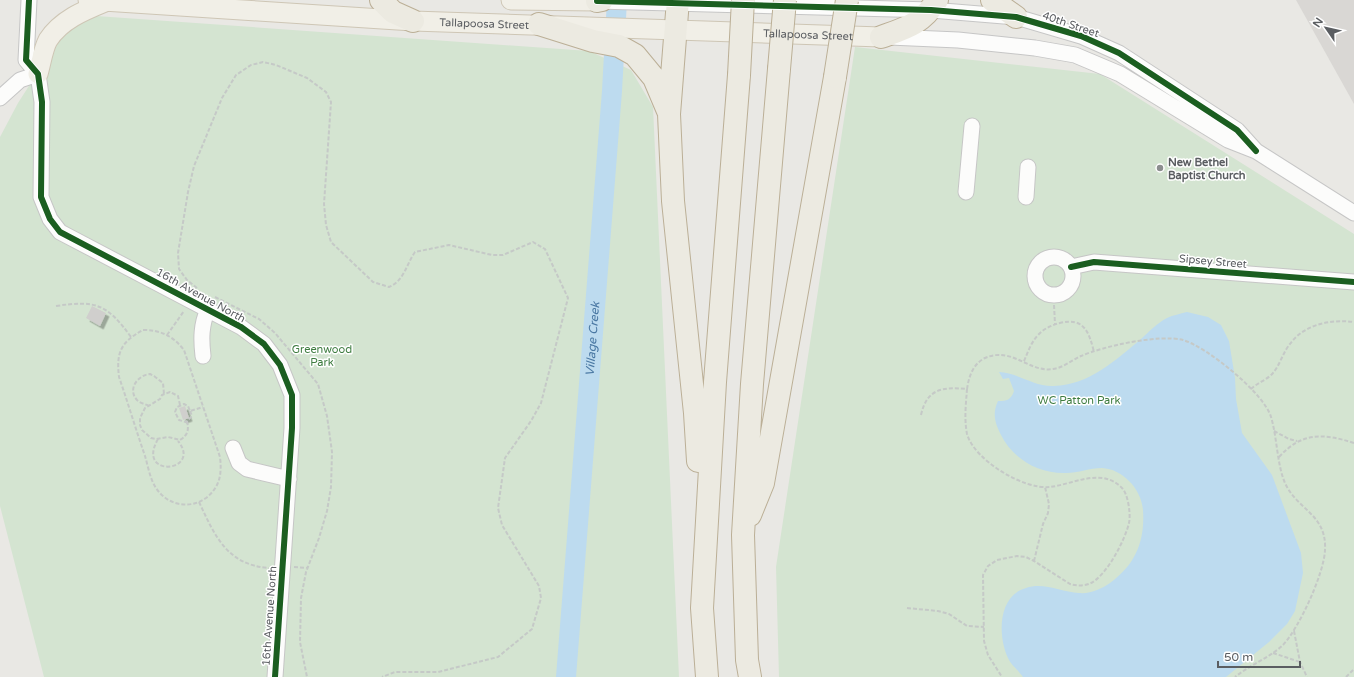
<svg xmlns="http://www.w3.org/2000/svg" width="1354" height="677" font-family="'Varela Round',sans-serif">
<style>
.industrial{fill:#d9d7d4}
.green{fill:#d4e4d1}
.water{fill:#bddbef}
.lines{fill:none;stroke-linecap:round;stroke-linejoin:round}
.river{stroke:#bddbef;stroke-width:20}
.building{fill:#d0cfcd;filter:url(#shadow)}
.minor-casing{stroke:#c6c6c6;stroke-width:17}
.major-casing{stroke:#cec6b5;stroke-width:21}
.highway-casing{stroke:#bbaf96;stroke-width:24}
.path{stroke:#c5c9c7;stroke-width:2;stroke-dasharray:4 2;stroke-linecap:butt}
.minor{stroke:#fcfcfb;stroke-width:15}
.major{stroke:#f1efe7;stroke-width:19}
.highway{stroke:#eceae1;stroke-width:22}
.highway-bridge-casing{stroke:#bbaf96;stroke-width:24;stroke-linecap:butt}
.highway-bridge{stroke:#eceae1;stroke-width:22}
.cycleway-casing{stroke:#fff;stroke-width:8}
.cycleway{stroke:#1b5e20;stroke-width:6}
.poi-dot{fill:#8c8e8f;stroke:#fff;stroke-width:1.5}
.labels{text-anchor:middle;stroke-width:3;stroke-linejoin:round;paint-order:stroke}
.street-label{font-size:11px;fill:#5a5d61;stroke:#fff}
.poi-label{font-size:11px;font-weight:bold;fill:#5a5d61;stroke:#fff;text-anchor:start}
.park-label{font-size:11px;fill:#3e7c40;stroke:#fff}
.water-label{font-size:12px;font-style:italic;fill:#4a78a3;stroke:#fff}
</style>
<defs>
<filter id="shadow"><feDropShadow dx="3.5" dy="3.5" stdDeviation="0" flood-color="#0004"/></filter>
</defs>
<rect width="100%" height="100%" fill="#e9e8e4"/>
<path class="industrial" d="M1296,0H1354V104Z"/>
<path class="green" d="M82,15L589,51L631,70L653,107L679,677H44L0,506V137L18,103L52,50Z
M855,47L1100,74L1354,234V677H779L776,567Z"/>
<path class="water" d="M1187,312L1208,317L1221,325L1229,341L1235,378L1236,399L1242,433L1272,475L1301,553L1303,573L1295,611L1287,624L1269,642L1226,677H1023C1019,671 1011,665 1008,658C998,637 997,596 1026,588C1044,582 1061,592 1079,593C1091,594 1101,589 1110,583C1136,564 1145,541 1143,510C1141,488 1122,469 1102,468C1090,468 1078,473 1066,473C1039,474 1013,459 1001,435C995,423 992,414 998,401C1007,401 1011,400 1014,391L1009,378L1003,379L999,372C1019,373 1034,387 1054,386C1089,385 1116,360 1141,339C1149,332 1157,323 1167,318C1173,315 1180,314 1187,312Z"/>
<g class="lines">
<path class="river" id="s1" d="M566,677L612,91L617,0"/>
</g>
<path class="building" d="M92,306L106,313L100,326L86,318Z
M185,406L189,418L183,420L179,408Z"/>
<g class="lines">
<g class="minor-casing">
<path id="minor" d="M29,0L26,60L38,74L42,102L41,197L50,219L60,232L241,327L264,344L280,365L292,395V428L275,677
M597,1L931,10L1016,17L1081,36L1119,53L1237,130L1256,151
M889,37L958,40L1035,48L1075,55L1120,74L1228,140L1256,151L1354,213
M0,98L20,80L38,74
M966,192L972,126
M1026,197L1028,167
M1035 276a19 19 0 1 1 38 0a19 19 0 1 1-38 0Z
M1071,267L1094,262L1354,282
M203,356C201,339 201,325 208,309
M233,448L239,463L247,469L289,479"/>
</g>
<g class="major-casing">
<g id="major">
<path id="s2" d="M88,0L413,21L881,37"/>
<path d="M511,0L597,1"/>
<path d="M38,74C41,64 43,49 48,40C61,20 83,11 105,2"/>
</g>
</g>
<g class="highway-casing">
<path id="highway" d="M381,0L393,12L413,21
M678,0L669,114L673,201L695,413L698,461
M992,0L1016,17
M597,1L602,0
M539,24L593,41L619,46L635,55L654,78L668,111
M881,37C906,28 922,24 937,0
M750,515L763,483L835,77
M707,677L702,608L715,382L739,75
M750,677L747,660L743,535L752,384L779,69"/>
</g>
<path class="path" d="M197,288L187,280L179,269L178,253L188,192L194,166L222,98L236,75L251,65L263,62L276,65L307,78L326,92L331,102L324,204L326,225L331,242L373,282L389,287C404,281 406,265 415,252L449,245L492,255H503L533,242L545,249L568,298L541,403L531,421L505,458L498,508L502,525L539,586L541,598L532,629L498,657L438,672H395L382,677
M215,297L259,319L275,333L318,384L327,416L332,452L331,487L327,511L319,538L306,572L301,598L300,642L307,677
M1054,305L1055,324
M56,306C96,300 107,304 131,337
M143,330C161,330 173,336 184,350L220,457C222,474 220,487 206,498C189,510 167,505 156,488C150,479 148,466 145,456C136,430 128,403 119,377C116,352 121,342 143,330Z
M167,335L184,311
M1024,361C1028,352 1031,342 1039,334C1045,328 1052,325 1060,323C1084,317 1089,332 1094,352
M967,389C966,403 964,419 967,434C974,460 1024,490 1050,487C1074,484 1102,467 1122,488C1128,494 1131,514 1129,523C1125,540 1107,575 1091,583C1085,586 1076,586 1070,584L1034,561L1026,557L1017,556L997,560L988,566L983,575L984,641L988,655L1002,677
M1251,389C1257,383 1267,380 1273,373C1280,365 1283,352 1290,344C1304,324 1332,319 1354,322
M180,405L178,396L170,392L162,395L160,399L145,408L140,418V425L142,430L151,438L156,439L168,437L180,440C188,435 189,430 187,421
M149,406C145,404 140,403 137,400C127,389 138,375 150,374L154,376L163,383L164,394
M190,411L192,416L186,422L179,420L175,412L177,407L184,404L188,406L190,411L203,407
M921,415C927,388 943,387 967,389C969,376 973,364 985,358C1012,346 1029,373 1053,369C1063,368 1072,360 1081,356C1104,346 1159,334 1183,340C1207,347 1264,393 1271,417C1277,436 1277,465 1285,483C1297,510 1327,514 1325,550C1324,574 1299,628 1283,645C1269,658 1250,665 1235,677
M1274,431L1289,439L1297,441
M158,439C135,479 203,472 178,441
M1279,457C1302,432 1323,433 1354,443
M199,502C215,536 227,565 269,568
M1034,561L1043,524L1048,513L1049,504L1045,487
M294,567L308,568
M907,608L938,611L949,614L967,626L984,627
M1294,631L1300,662L1307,677
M1273,653L1300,662
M1346,677L1354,669"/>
<use href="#minor" class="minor"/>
<use href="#major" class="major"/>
<use href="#highway" class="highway"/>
<g class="highway-bridge-casing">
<path id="highway-bridge" d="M779,69L785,0
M739,75L743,0
M835,77L847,0"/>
</g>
<use href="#highway-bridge" class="highway-bridge"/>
<g class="cycleway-casing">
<path id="cycleway" d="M29,0L26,60L38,74L42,102L41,197L50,219L60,232L241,327L264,344L280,365L292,395V428L275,677
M597,1L931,10L1016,17L1081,36L1119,53L1237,130L1256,151
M1071,267L1094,262L1354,282"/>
</g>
<use href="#cycleway" class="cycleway"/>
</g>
<circle class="poi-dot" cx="1160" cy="168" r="4"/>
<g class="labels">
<g class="street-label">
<text dy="4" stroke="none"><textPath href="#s2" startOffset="397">Tallapoosa Street</textPath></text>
<text transform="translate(1071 24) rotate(19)" y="4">40th Street</text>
<text dy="4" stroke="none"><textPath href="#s2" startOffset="721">Tallapoosa Street</textPath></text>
<text transform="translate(1213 261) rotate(5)" y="4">Sipsey Street</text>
<text transform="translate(201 295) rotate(29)" y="4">16th Avenue North</text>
<text transform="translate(269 616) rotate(-86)" y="4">16th Avenue North</text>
</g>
<g class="poi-label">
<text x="1168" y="166">New Bethel<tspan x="1168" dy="13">Baptist Church</tspan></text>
</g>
<g class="park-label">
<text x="322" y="353">Greenwood<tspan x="322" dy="13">Park</tspan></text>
<text x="1079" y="404">WC Patton Park</text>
</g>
<g class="water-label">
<text dy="4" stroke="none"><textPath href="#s1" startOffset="339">Village Creek</textPath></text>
</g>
</g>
<g transform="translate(1326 28) rotate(304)" stroke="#ffffff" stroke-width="3" paint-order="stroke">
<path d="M0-3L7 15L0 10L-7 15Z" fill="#5a5d61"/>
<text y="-6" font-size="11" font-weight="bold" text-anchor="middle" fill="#5a5d61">N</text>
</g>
<path d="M1218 661v6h82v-6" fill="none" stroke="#5a5d61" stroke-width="2"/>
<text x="1224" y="661" font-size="12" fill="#5a5d61" stroke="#ffffff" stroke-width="3" paint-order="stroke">50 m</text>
</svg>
